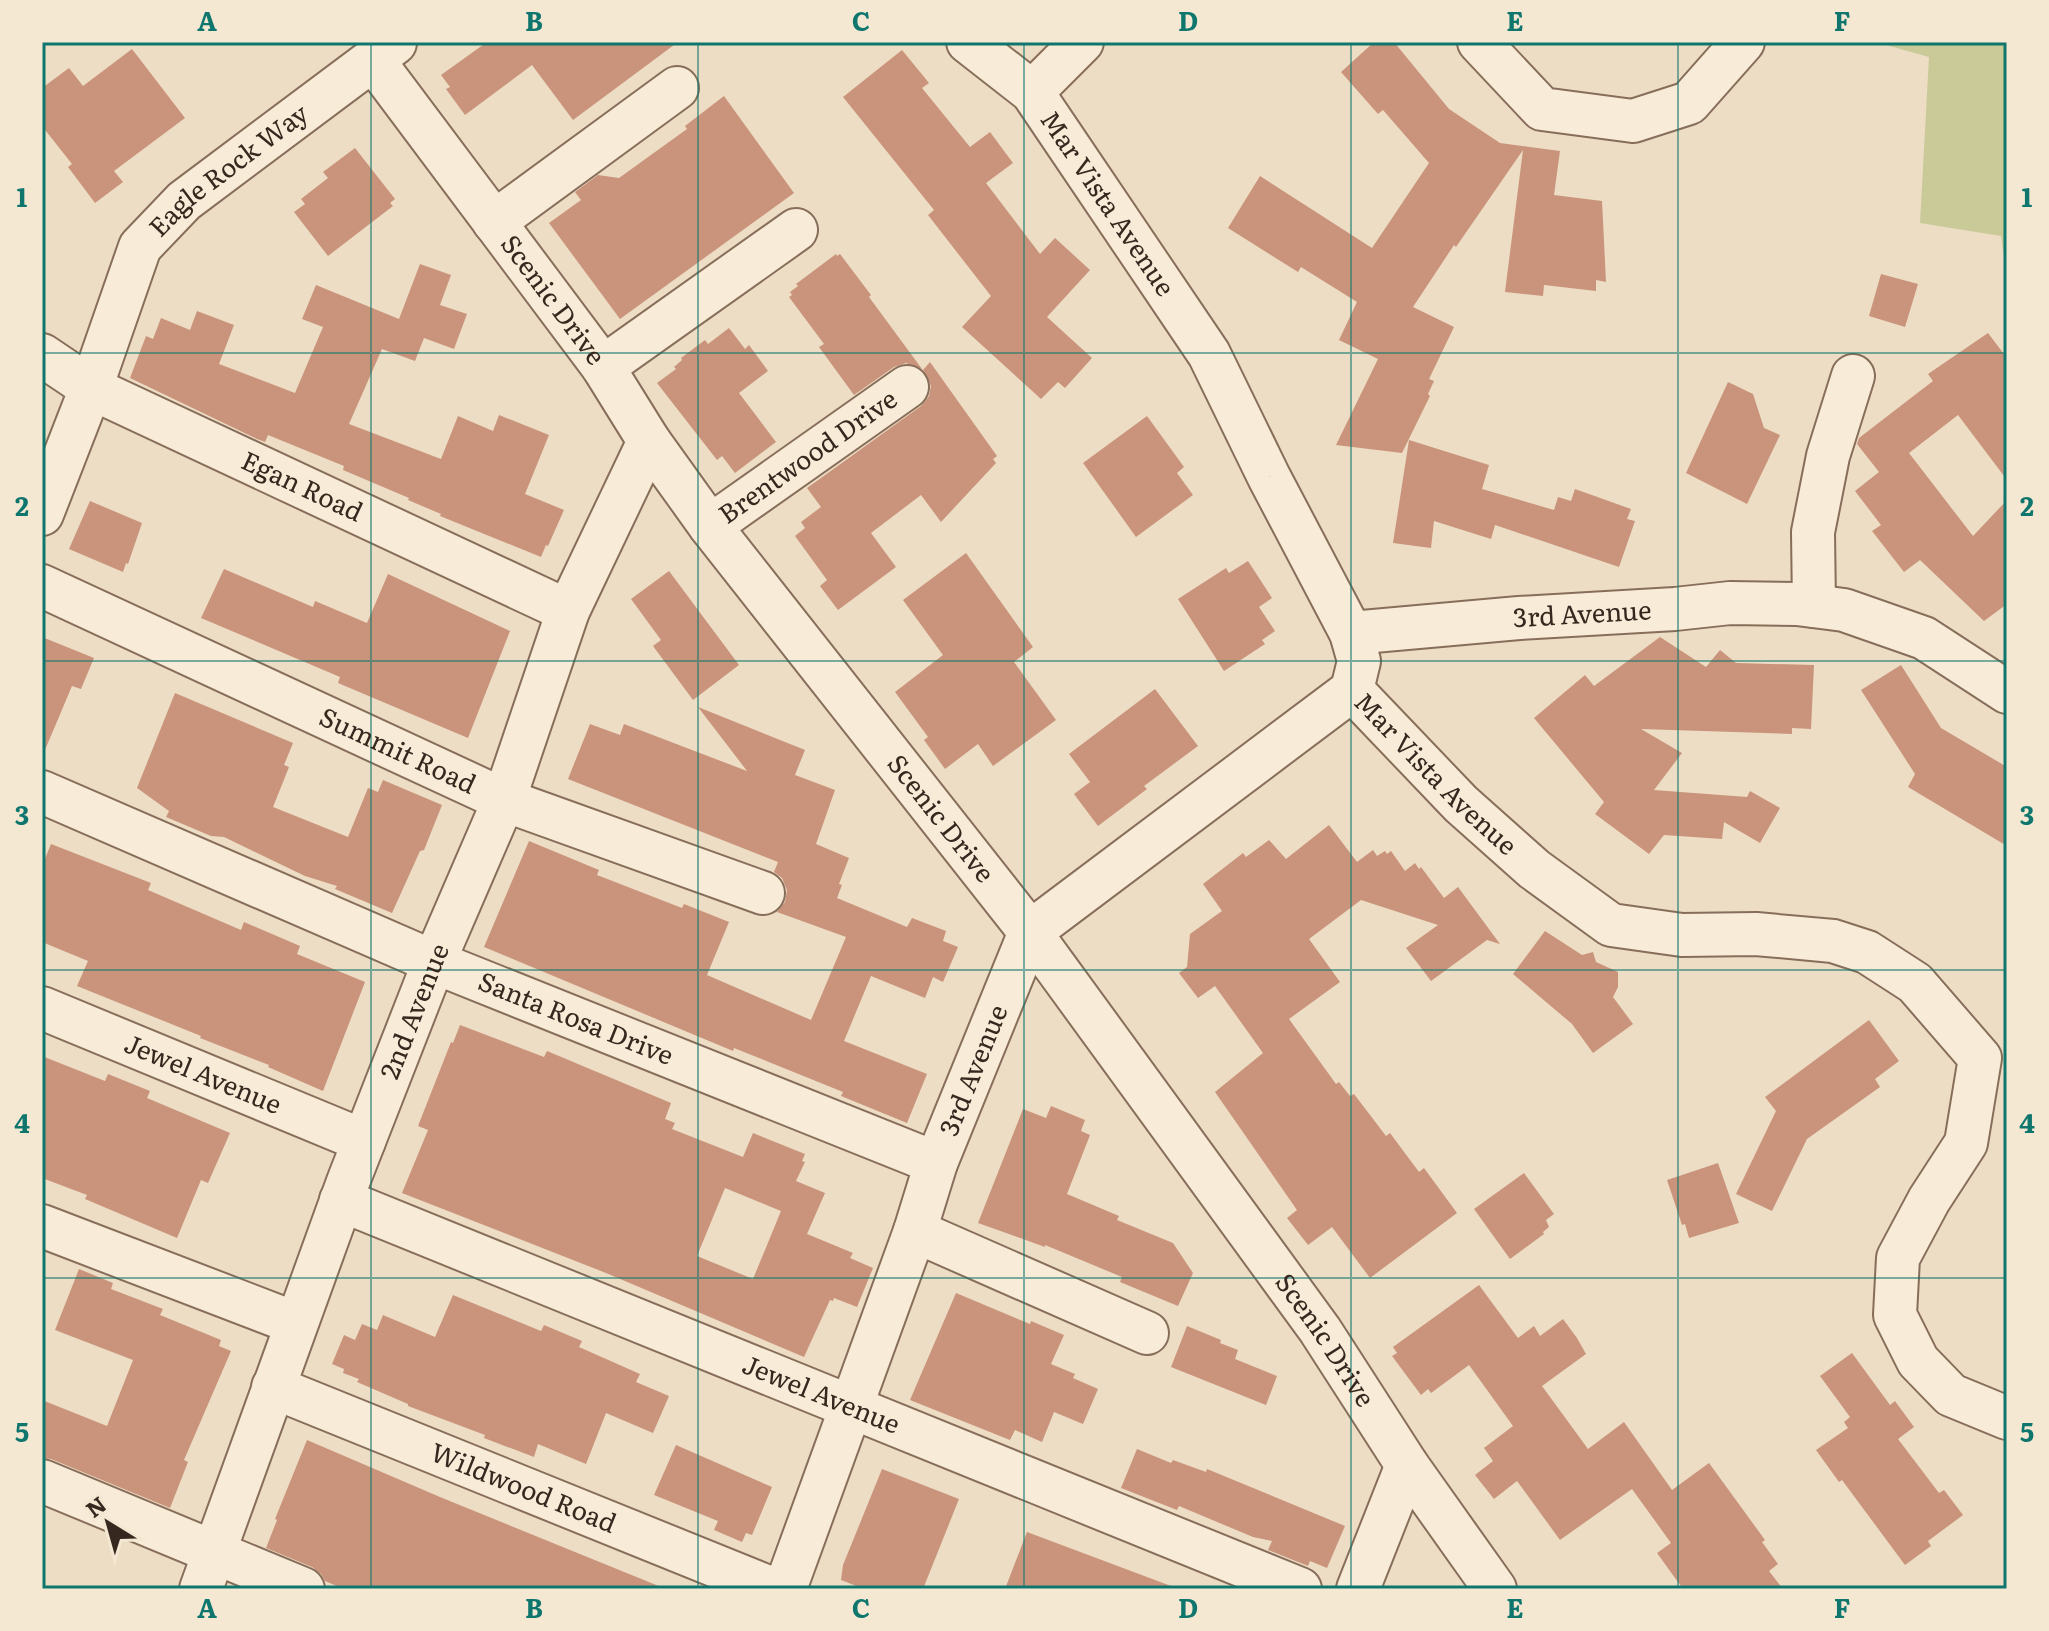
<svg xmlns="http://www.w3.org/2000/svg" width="2049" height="1631" font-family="Literata,serif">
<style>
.green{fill:#c9ca98}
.building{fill:#c9947b;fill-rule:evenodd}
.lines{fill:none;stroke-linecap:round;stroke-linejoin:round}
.street-casing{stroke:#876e5b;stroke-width:46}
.street{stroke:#f8ebd7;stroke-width:42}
.grid{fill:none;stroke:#0f766e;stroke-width:2;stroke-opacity:0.55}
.labels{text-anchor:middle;stroke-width:7;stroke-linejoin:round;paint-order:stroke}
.street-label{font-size:26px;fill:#37281f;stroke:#f4e8d3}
.neatline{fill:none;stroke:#0f766e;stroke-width:3}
.grid-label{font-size:26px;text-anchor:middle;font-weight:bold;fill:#0f766e}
</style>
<rect width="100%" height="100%" fill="#edddc4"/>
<path class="green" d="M1875,42H2007V279L2001,236L1920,223L1929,57Z"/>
<path class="building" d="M487,42H678L573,120L532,65L465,115L446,89L450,87L441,75Z
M1374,42H1394L1449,109L1500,143L1560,151L1554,195L1602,201L1606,282L1596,280V291L1544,285L1543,296L1505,292L1523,150L1456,247L1454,245L1413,307L1454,327L1429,379L1434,381L1428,394L1430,396L1402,453L1336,445L1378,359L1339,340L1357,302L1301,267L1298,272L1228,228L1260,176L1372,248L1429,163L1383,110L1378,114L1341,72Z
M132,49L185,118L114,171L123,182L95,203L68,167L72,164L42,126V88L69,68L83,86Z
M902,50L929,83L922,88L970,147L990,132L1013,163L986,183L1040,254L1055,238L1090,270L1047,317L1092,358L1065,388L1058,382L1041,399L962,327L991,296L928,215L934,210L843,97Z
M724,96L794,193L620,319L549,223L581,200L575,192L598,175L619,178L687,129L685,126Z
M355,148L395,199L390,203L393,206L328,256L294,212L305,204L301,199L328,178L323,172Z
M836,254L837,256L840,254L871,295L869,297L922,369L906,363L894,367L854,395L819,347L824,344L789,297L792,295L790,292L798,286L796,284Z
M420,264L451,275L440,305L467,314L454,349L424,338L415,361L382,349L349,424L441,459L458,416L493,431L499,415L549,435L525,494L564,510L548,546L546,545L541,557L440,516L441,514L408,500L409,498L343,470L344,466L268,435L265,442L257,439L130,378L146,336L153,339L161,318L190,330L197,311L234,325L219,364L295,393L323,327L302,319L316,285L399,319Z
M1881,274L1918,284L1905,327L1869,316Z
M729,328L745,349L749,345L768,371L739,393L776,442L735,473L722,456L717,460L657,383L676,369L674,367L682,360L681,358L705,340L708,344Z
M1988,333L2007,358V480L1958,415L1909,453L1973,536L2007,500V604L1984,621L1920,560L1904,572L1872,531L1881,525L1855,491L1879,472L1857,444L1859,438L1933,381L1928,374Z
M930,362L997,456L993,459L996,463L941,522L921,495L871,533L896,567L838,610L820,586L827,580L795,536L805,528L801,522L821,507L807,488L921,406L929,396L931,386L923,370Z
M1728,382L1753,394L1764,428L1780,435L1747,504L1686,473Z
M1147,416L1184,467L1177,473L1193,495L1136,537L1083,463Z
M1409,440L1489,465L1482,489L1554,510L1558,497L1571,501L1575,489L1631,509L1627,519L1635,521L1619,567L1495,525L1491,539L1434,521L1431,548L1393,543Z
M90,501L142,523L128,564L126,563L123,572L69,549Z
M966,553L1033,647L1014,662L1056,720L993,766L978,744L945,769L924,740L928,737L895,692L943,655L903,600Z
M1248,561L1272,598L1259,607L1275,631L1262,640L1265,644L1224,671L1178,599L1226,568L1229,573Z
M224,569L313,607L315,601L367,623L388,574L510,631L468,738L338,683L340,677L201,618Z
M669,571L739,665L693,700L653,646L661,640L631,599Z
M42,637L94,658L81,689L72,686L42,757Z
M1660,637L1706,667L1720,650L1736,663L1814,665L1811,729L1792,728V734L1641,729L1682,753L1654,790L1747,797L1750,791L1780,808L1760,843L1724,822L1722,839L1664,835L1649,854L1595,814L1604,802L1534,718L1585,675L1594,686Z
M1901,665L1941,728L2007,767V846L1908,787L1915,774L1861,690Z
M1155,689L1198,746L1144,786L1147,789L1098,826L1074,794L1090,782L1069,754Z
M175,693L293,743L284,765L289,767L273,807L348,837L368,788L378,792L383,780L442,805L424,850L420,851L392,913L335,889L337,886L305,876L224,837L211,836L166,817L169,811L137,788Z
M698,707L805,750L795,775L835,790L816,844L849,858L839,884L842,885L837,898L907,927L912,918L946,931L943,941L958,947L943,982L933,977L925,998L871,976L844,1041L927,1074L907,1123L841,1096L843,1092L734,1048L733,1051L484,947L529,841L599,870L597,875L682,908L684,904L729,922L707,975L811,1020L846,937L777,912L785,902L787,890L782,878L774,872L778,862L568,779L590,724L620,735L624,724L747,771Z
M1329,825L1357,862L1373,850L1377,856L1385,851L1387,854L1391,851L1405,871L1415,863L1419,869L1421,867L1444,898L1458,887L1500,944L1487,940L1431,981L1406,948L1438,925L1361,900L1309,939L1340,982L1289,1019L1336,1084L1339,1082L1350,1096L1354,1094L1386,1136L1390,1133L1419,1172L1424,1168L1457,1213L1370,1278L1332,1227L1308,1245L1287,1218L1297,1210L1215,1092L1263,1053L1215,986L1198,998L1179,973L1187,967L1190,934L1222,911L1203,884L1243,853L1246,857L1269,840L1286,859Z
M51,844L151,883L148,890L241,930L244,922L300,946L297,954L365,982L323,1091L268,1067L269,1065L200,1038L201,1036L77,986L88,961L42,942V866Z
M1545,931L1582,955L1593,952L1596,962L1618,972V987L1613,997L1633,1024L1593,1053L1572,1024L1513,974Z
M1869,1020L1899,1061L1875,1079L1880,1087L1807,1139L1772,1211L1736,1194L1776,1111L1765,1097Z
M460,1025L544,1057L547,1051L671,1103L665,1119L675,1123L672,1129L743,1157L753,1133L805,1154L802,1161L805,1162L796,1181L825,1193L807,1234L853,1253L850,1258L873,1268L857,1307L834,1298L833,1301L830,1300L804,1357L606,1273L402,1193L428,1130L418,1126L451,1042L453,1043ZM725,1188L781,1211L753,1279L697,1256Z
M42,1056L105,1081L108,1074L150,1091L147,1098L230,1133L208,1183L201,1180L177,1238L85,1199L87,1195L42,1178Z
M1051,1106L1085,1120L1081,1131L1090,1135L1067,1194L1119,1216L1117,1220L1173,1243L1193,1273L1178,1306L1120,1282L1122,1277L1045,1245V1247L978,1223L1023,1109L1046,1118Z
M1718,1163L1739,1223L1689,1238L1685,1224L1682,1225L1667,1180Z
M1524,1173L1554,1214L1546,1220L1549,1227L1543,1232L1544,1234L1510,1259L1474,1209Z
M79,1269L113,1283L111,1289L163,1309L160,1315L221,1340L219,1346L231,1351L184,1460L188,1462L170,1508L51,1459L42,1458V1400L107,1426L133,1360L55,1330Z
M1479,1285L1518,1338L1534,1326L1540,1336L1563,1319L1577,1338L1586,1354L1542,1386L1588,1449L1624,1422L1672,1490L1709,1463L1765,1540L1762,1542L1778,1564L1769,1571L1783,1589H1683L1657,1553L1671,1543L1632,1489L1560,1540L1517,1481L1494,1499L1475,1475L1493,1461L1484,1448L1513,1426L1469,1365L1431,1393L1428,1389L1421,1395L1392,1356L1397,1353L1393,1347Z
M956,1293L1030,1324L1031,1321L1064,1335L1051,1364L1075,1374L1073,1378L1098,1389L1083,1424L1054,1412L1042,1442L1015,1430L1010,1440L910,1400Z
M453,1295L541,1331L544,1325L582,1341L579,1347L640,1374L636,1382L669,1396L653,1433L606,1413L586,1464L538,1444L534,1457L484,1438L485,1435L408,1406V1404L357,1382L359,1379L343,1373L344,1369L332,1364L344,1335L355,1340L362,1324L377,1330L383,1315L435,1337Z
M1187,1326L1221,1340L1220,1343L1238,1350L1235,1359L1277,1376L1266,1405L1171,1367Z
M1852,1353L1890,1405L1895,1401L1914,1427L1898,1439L1939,1493L1944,1490L1963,1515L1928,1541L1931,1546L1905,1565L1842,1480L1839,1482L1816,1450L1848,1428L1844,1422L1850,1417L1820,1376Z
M307,1440L440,1497L666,1589H344L325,1581L321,1574L312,1567L266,1548L277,1520L275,1519Z
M676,1445L772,1487L752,1535L746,1533L742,1542L714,1530L718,1521L654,1495Z
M1137,1449L1171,1463L1173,1460L1206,1472L1207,1469L1345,1526L1327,1568L1310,1561L1308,1566L1268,1550L1272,1541L1253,1537L1179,1506L1177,1510L1121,1488Z
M882,1469L959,1499L923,1589H864L841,1580L843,1565Z
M1027,1532L1171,1586L1170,1589H1005Z"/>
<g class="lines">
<g class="street-casing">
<g id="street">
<path id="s1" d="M968,42L1032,92L1209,354L1269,477L1351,633L1359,661L1352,690L1461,804L1534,869L1611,925L1682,935L1756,934L1833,941L1867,952L1915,983L1980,1058L1966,1143L1929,1200L1898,1258L1895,1315L1918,1361L1951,1395L2007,1418"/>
<path d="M1479,42L1542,109L1633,121L1689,103L1743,42"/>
<path id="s2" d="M373,60L603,367L649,441L710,526L1030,932L1320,1330L1407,1465L1495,1589"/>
<path d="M1032,92L1082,42"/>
<path d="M494,222L677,88"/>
<path id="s3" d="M42,355L91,388L568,611"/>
<path d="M603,367L796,230"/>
<path id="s4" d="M42,514L91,388L140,247L184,201L395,43"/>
<path id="s5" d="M710,526L907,387"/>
<path id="s6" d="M42,586L504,800L763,893"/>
<path d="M1814,606L1813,532L1828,456L1853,376"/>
<path id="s7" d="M1351,633L1519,618L1675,609L1730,603L1797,604L1844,610L1924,638L2007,692"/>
<path id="s8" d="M42,792L434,962L936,1163"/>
<path id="s9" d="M42,1008L364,1141"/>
<path id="s10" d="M341,1200L1300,1589"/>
<path d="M42,1226L295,1323"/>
<path d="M915,1231L1147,1333"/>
<path id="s11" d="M273,1387L773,1589"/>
<path d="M42,1481L303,1589"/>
<path id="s12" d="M201,1589L348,1182L434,962L504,800L568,611L649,441"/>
<path id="s13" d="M785,1589L915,1231L936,1163L1030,932L1352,690"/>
<path d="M1358,1589L1407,1465"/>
</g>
</g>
<use href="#street" class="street"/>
</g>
<path class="grid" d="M371,42V1589M698,42V1589M1024,42V1589M1351,42V1589M1678,42V1589M42,353H2007M42,661H2007M42,970H2007M42,1278H2007"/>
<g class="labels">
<g class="street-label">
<text dy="9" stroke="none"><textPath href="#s4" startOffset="402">Eagle Rock Way</textPath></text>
<text dy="9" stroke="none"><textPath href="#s1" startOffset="216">Mar Vista Avenue</textPath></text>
<text dy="9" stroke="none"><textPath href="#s2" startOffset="300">Scenic Drive</textPath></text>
<text dy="9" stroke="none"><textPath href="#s5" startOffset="120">Brentwood Drive</textPath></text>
<text dy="9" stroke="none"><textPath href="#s3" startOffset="292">Egan Road</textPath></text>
<text dy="9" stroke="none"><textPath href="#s7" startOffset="232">3rd Avenue</textPath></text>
<text dy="9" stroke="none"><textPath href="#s6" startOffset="392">Summit Road</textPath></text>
<text dy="9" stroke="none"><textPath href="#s1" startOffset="888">Mar Vista Avenue</textPath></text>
<text dy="9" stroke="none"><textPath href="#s2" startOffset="948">Scenic Drive</textPath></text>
<text dy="9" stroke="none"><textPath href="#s12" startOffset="616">2nd Avenue</textPath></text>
<text dy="9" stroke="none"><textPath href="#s8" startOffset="580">Santa Rosa Drive</textPath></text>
<text dy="9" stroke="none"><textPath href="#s13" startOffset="552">3rd Avenue</textPath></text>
<text dy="9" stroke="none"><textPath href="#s9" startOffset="174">Jewel Avenue</textPath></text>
<text dy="9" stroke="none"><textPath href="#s2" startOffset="1596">Scenic Drive</textPath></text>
<text dy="9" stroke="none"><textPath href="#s10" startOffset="518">Jewel Avenue</textPath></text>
<text dy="9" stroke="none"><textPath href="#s11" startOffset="270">Wildwood Road</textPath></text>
</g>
</g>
<rect width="2049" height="1631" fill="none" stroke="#f4e8d3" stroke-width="88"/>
<g transform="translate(108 1523) rotate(323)" stroke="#f4e8d3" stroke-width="6" paint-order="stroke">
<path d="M0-6L14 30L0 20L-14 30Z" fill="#37281f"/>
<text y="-12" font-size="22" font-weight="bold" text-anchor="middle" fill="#37281f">N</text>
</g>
<rect x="44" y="44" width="1961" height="1543" class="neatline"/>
<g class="grid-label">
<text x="207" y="31">A</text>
<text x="534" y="31">B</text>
<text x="861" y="31">C</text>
<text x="1188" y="31">D</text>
<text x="1515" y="31">E</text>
<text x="1842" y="31">F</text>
<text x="22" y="207">1</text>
<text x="2027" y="207">1</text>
<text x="22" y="516">2</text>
<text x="2027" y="516">2</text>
<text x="22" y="825">3</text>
<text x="2027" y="825">3</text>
<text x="22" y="1133">4</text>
<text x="2027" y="1133">4</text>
<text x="22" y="1442">5</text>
<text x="2027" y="1442">5</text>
<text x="207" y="1618">A</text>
<text x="534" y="1618">B</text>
<text x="861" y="1618">C</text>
<text x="1188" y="1618">D</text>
<text x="1515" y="1618">E</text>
<text x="1842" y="1618">F</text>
</g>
</svg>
